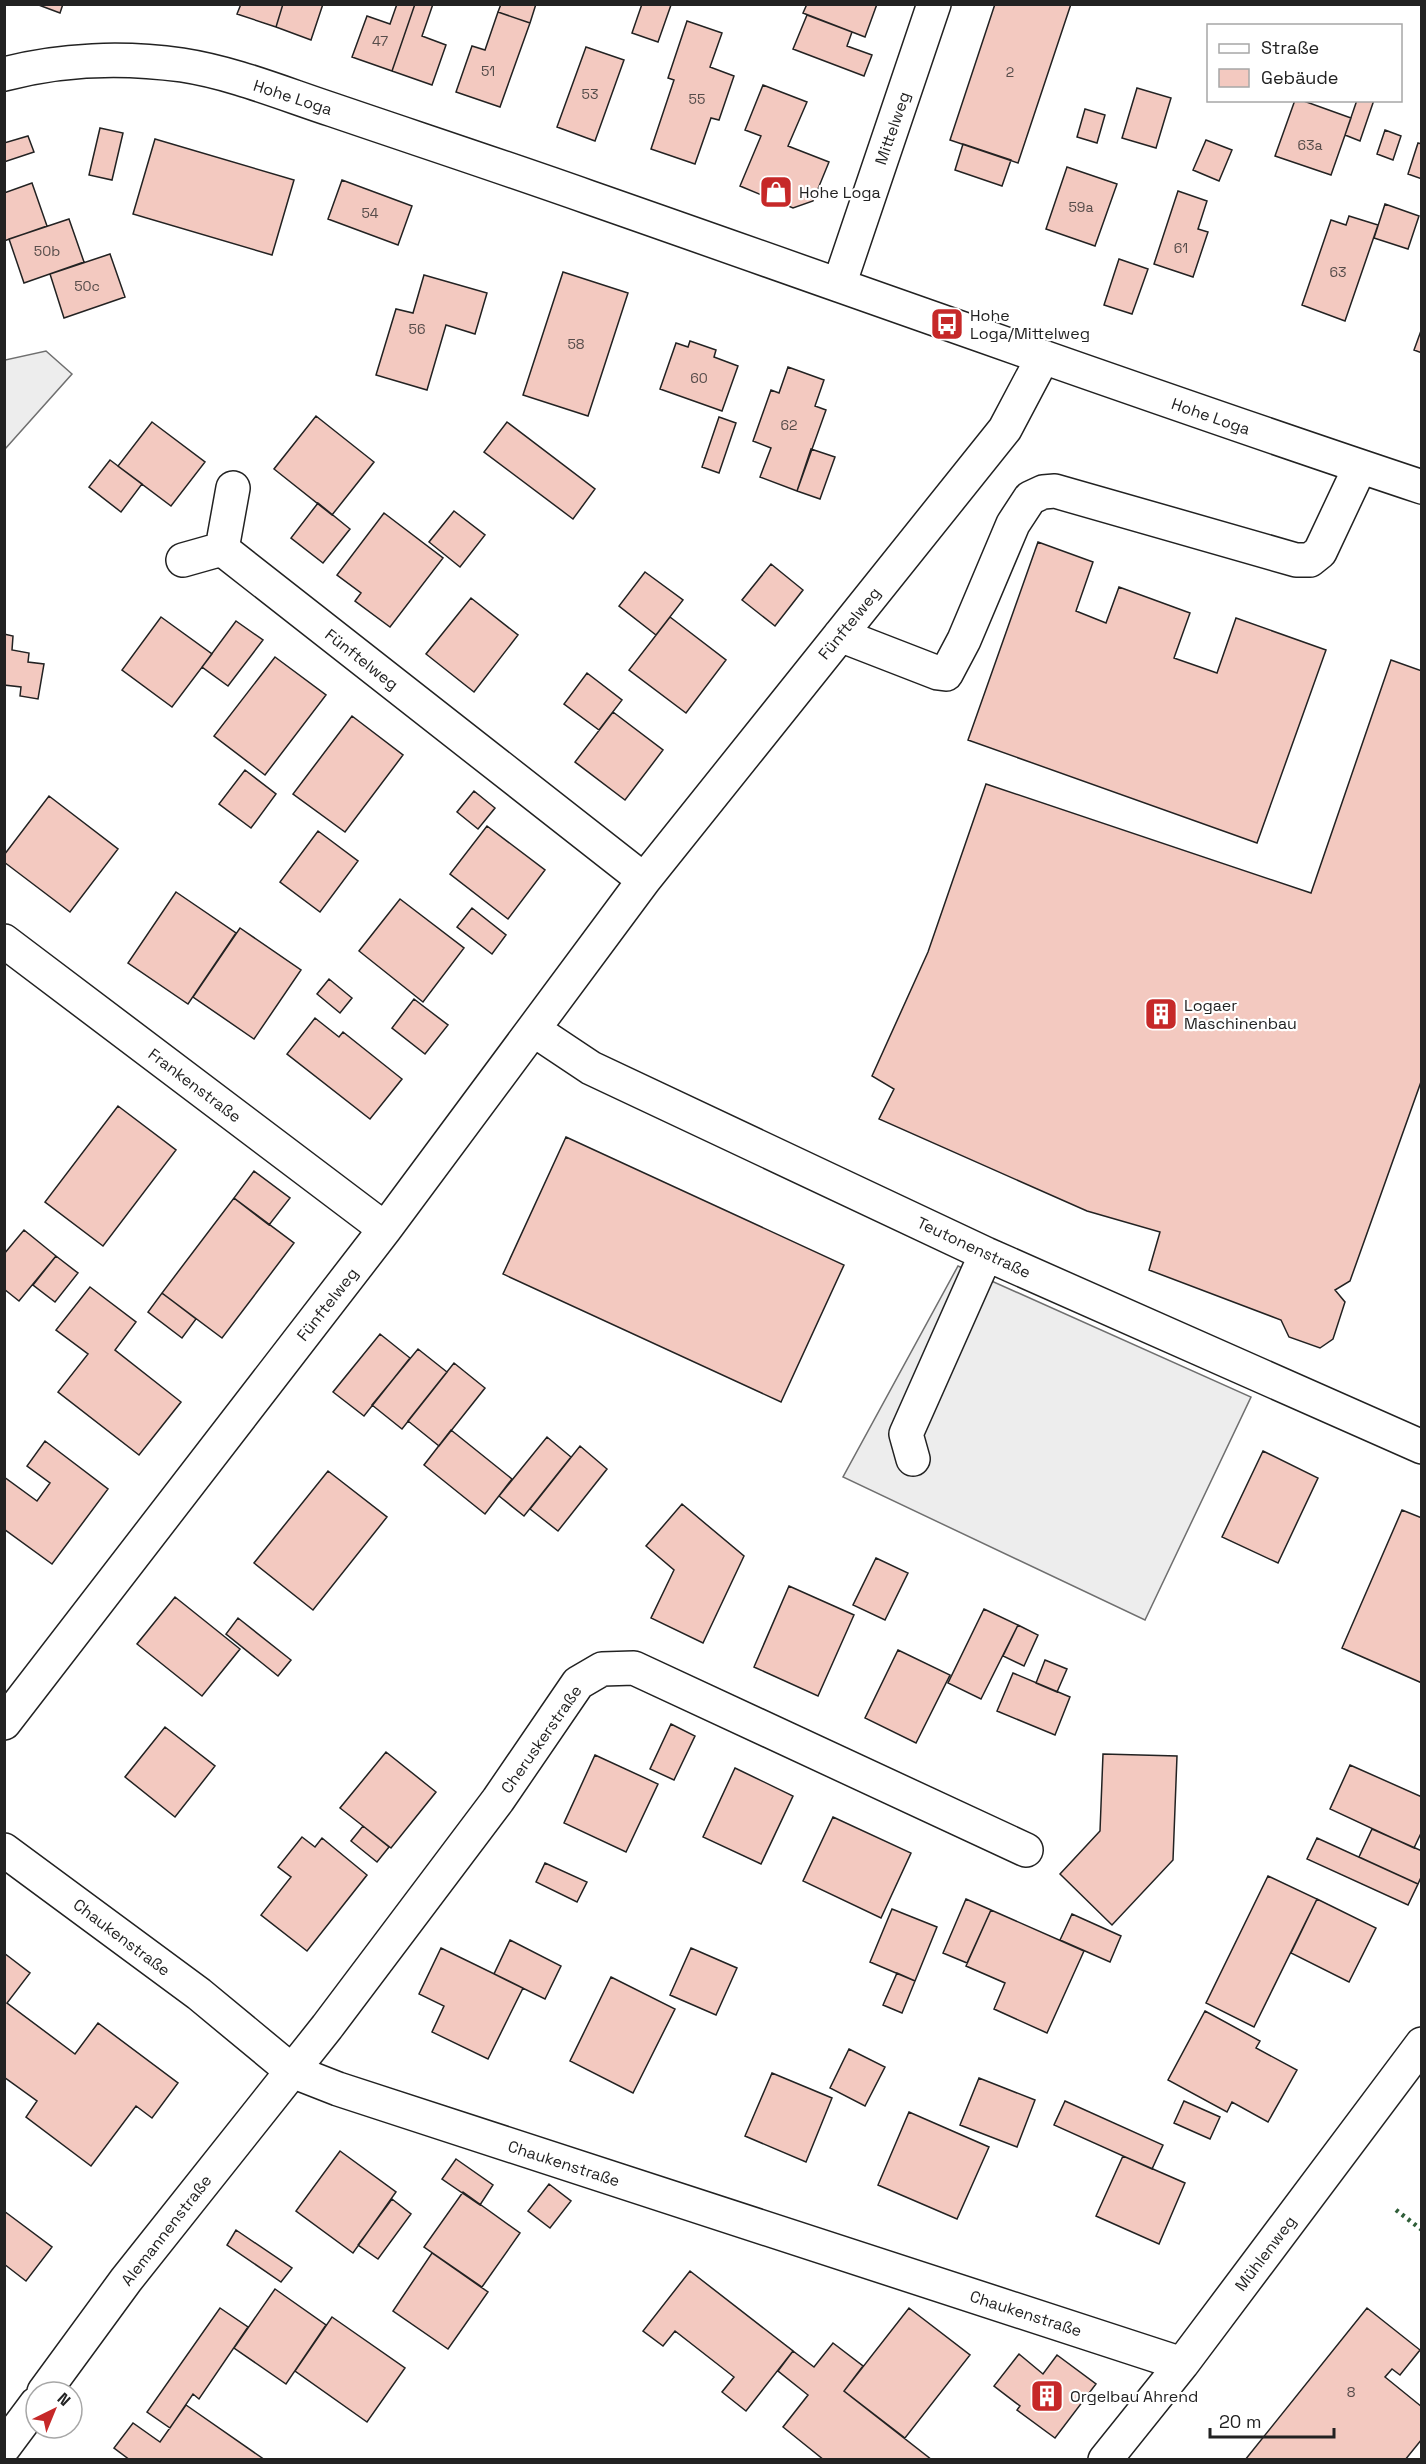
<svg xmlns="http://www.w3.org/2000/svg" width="1426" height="2464" font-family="'Space Grotesk',sans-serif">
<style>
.parking{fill:#ededed;stroke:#6f6f6f;stroke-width:1.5}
.building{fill:#f3c9c0;stroke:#222;stroke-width:1.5}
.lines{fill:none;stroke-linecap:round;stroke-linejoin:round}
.minor-casing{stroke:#222;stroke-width:36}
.minor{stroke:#fff;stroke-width:33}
.hedge{stroke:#2f5e38;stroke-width:4.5;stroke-dasharray:3 4.5;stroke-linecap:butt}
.labels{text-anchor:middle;stroke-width:4.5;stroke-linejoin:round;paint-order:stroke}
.number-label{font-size:14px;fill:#564c4a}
.street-label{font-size:16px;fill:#222;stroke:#fff}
.poi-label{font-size:16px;fill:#222;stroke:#fff;text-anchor:start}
</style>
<rect width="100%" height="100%" fill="#fff"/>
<path class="parking" d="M46,351L72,374L5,449V360Z
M958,1266L1251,1397L1145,1620L843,1477Z"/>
<path class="building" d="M36,4H63L60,13Z
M241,4H283L276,27L237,14Z
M283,4H323L311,40L276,27Z
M397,4H415L392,71L352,57L367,16L390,24Z
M415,4H433L422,36L446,45L432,85L392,71Z
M501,4H536L530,23L498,12Z
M642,4L671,5L658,42L632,33Z
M807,4H877L865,37L803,13Z
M995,4H1071L1018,163L950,140Z
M498,12L530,23L500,107L456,92L472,46L485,50Z
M807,15L852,32L847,46L872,55L864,76L793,49Z
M687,21L722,33L710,67L734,76L719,120L711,118L695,164L651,149L674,80L668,78Z
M586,47L624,60L595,141L557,127Z
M763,85L807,102L788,146L829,162L813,201L793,208L740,186L761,136L745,130Z
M1137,88L1171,98L1156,148L1122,138Z
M1295,100H1301L1351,118L1331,175L1275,156Z
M1357,100H1374L1360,141L1345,135Z
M1085,109L1105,115L1097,143L1077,137Z
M100,128L123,133L112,180L89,175Z
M1385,130L1401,136L1393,160L1377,154Z
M28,136L34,152L4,162V143Z
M155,139L294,180L272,255L133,214Z
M1206,140L1232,150L1219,181L1193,170Z
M1418,143L1422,144V179L1408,174Z
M963,144L1011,160L1002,186L955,170Z
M1067,167L1117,184L1095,246L1046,229Z
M342,180L412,206L398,245L328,219Z
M32,183L47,226L4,241V193Z
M1178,191L1207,201L1198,229L1208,232L1193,277L1154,264Z
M1385,204L1419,216L1408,249L1374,238Z
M1349,216L1378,225L1345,321L1302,305L1331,220L1346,225Z
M69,219L84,262L24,283L9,239Z
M110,254L125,297L64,318L50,274Z
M1119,259L1148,269L1132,314L1104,305Z
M563,272L628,293L588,416L523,395Z
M424,275L487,293L475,334L446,325L427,390L376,375L396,309L413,313Z
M1422,328V353L1414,350Z
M690,341L716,350L714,357L738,366L722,411L660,389L676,343L688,347Z
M788,367L824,380L815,406L826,410L797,491L760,477L771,448L753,441L771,390L779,393Z
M316,416L374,462L332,515L274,469Z
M719,417L736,423L719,473L702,467Z
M152,422L205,462L171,506L118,466Z
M507,422L595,489L573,519L484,452Z
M811,449L835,457L820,499L797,491Z
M110,460L142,484L121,512L89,487Z
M318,503L350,529L323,563L291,538Z
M454,511L485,535L460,567L429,542Z
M384,513L443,558L390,627L355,601L361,593L337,575Z
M1038,542L1093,562L1076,611L1106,623L1119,587L1190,613L1174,658L1217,673L1236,618L1326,650L1257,843L968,740Z
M771,564L803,590L775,626L742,600Z
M645,572L683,600L656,635L619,606Z
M471,598L518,635L474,692L426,654Z
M161,617L212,654L172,707L122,670Z
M670,617L726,660L686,713L629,670Z
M236,621L263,640L228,686L202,667Z
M4,634L13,636L12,650L29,653L28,662L44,664L38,699L20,696L21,687L4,685Z
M275,657L326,695L265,775L214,736Z
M1391,660L1422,671V1079L1350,1281L1335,1290L1345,1302L1333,1339L1320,1348L1289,1337L1281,1320L1149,1270L1160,1232L1087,1211L879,1119L894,1089L872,1076L928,952L986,784L1311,893Z
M587,673L622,700L599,730L564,704Z
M613,712L663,750L625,800L575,762Z
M352,716L403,755L345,832L293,794Z
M245,770L276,794L251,828L219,804Z
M474,791L495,808L478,829L457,812Z
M49,796L118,849L70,912L4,862V855Z
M487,826L545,870L508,919L450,874Z
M318,831L358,861L320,912L280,882Z
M176,892L236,933L188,1004L128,963Z
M400,899L464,948L423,1002L359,951Z
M472,908L506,935L492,954L457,927Z
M240,928L301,970L254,1039L193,997Z
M329,979L352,998L340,1013L317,994Z
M414,999L448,1025L425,1054L392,1028Z
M315,1018L339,1037L343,1032L402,1079L370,1119L287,1054Z
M118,1106L176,1150L103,1246L45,1202Z
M566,1137L844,1265L781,1402L503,1274Z
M254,1171L290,1198L269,1225L234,1198Z
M234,1198L294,1243L222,1338L162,1293Z
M24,1230L56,1256L19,1301L4,1289V1254Z
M56,1256L78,1273L55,1302L33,1285Z
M90,1287L136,1322L115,1350L181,1402L139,1455L58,1392L88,1354L56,1330Z
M162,1293L196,1319L182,1338L148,1312Z
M380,1334L410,1358L364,1416L333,1392Z
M418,1349L447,1372L402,1429L372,1405Z
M454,1363L485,1388L439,1446L408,1421Z
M451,1430L512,1479L485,1514L424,1465Z
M547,1437L571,1457L524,1516L499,1496Z
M45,1441L108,1489L52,1564L4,1529V1477L37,1501L50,1483L27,1466Z
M580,1446L607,1469L558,1531L530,1509Z
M1263,1451L1318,1478L1278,1563L1222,1537Z
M328,1471L387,1517L313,1610L254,1563Z
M682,1504L744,1556L703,1643L651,1618L674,1570L646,1546Z
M1402,1510L1422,1518V1683L1342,1648Z
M876,1558L908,1573L885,1620L853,1605Z
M789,1586L854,1615L818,1696L754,1667Z
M175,1597L240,1649L202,1696L137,1644Z
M984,1609L1018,1625L981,1699L948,1683Z
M238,1618L291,1660L278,1676L226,1634Z
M1018,1625L1038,1635L1024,1666L1003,1656Z
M898,1650L950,1675L916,1743L865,1718Z
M1045,1660L1067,1669L1057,1692L1036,1683Z
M1013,1673L1070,1697L1055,1735L997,1711Z
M671,1724L695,1736L674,1780L650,1769Z
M165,1727L215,1766L175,1817L125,1777Z
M386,1752L436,1792L391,1848L340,1808Z
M1103,1754L1177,1756L1173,1860L1112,1925L1060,1874L1100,1831Z
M595,1755L658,1784L626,1852L564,1823Z
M1350,1765L1422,1797V1831L1414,1848L1330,1809Z
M735,1768L793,1796L761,1864L703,1837Z
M833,1817L911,1853L881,1918L803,1881Z
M363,1826L389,1847L377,1862L351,1841Z
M1372,1829L1422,1851V1875L1418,1884L1359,1857Z
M302,1837L315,1847L322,1838L367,1875L307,1951L261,1915L291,1877L278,1867Z
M1317,1838L1418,1884L1408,1905L1307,1859Z
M545,1863L587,1882L577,1902L536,1882Z
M1268,1876L1317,1899L1254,2027L1206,2003Z
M966,1899L991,1910L967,1963L943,1953Z
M1317,1899L1376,1928L1349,1982L1291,1953Z
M892,1909L937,1927L915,1981L870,1962Z
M991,1910L1084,1951L1047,2033L994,2009L1005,1983L966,1966Z
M1072,1914L1121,1936L1110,1962L1060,1940Z
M510,1940L561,1966L545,1999L494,1974Z
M441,1948L523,1988L488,2059L432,2032L444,2006L419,1994Z
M691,1948L737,1968L716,2015L670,1995Z
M4,1953L30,1973L7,2003L75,2054L98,2023L178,2083L152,2118L136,2106L91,2166L26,2117L37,2101L4,2077Z
M897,1973L915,1981L902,2013L883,2005Z
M611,1977L675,2009L633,2093L570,2061Z
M1205,2011L1260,2041L1256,2048L1297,2070L1268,2122L1232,2102L1227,2112L1168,2080Z
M849,2049L885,2067L865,2106L830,2088Z
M772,2073L832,2098L806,2162L745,2136Z
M979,2078L1035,2100L1017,2147L960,2125Z
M1065,2101L1163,2145L1152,2169L1054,2125Z
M1184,2101L1220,2117L1210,2139L1174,2123Z
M909,2112L989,2147L957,2219L878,2185Z
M340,2151L396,2192L353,2253L296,2211Z
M1123,2156L1185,2183L1159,2244L1096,2216Z
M456,2159L493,2185L480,2205L442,2179Z
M549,2184L571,2201L550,2228L528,2211Z
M463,2192L520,2233L482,2287L424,2247Z
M392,2199L411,2214L378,2259L358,2245Z
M4,2211L52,2247L26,2281L4,2264Z
M236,2230L292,2268L281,2282L227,2245Z
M432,2253L488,2292L448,2349L393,2311Z
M690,2271L793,2351L746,2411L722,2392L734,2377L675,2331L663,2346L643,2331Z
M275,2289L326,2325L286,2384L234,2348Z
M220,2308L248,2327L199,2399L193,2394L170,2428L147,2412Z
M909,2308L970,2355L905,2438L844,2391Z
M1367,2308L1420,2350L1400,2375L1392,2369L1385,2377L1422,2407V2439L1405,2460H1245Z
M332,2317L405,2368L367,2422L295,2371Z
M833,2343L863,2366L844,2391L932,2460H824L783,2427L808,2395L778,2371L793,2351L814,2367Z
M1019,2354L1043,2374L1057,2355L1096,2384L1055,2438L1017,2410L1020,2406L994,2386Z
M186,2405L265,2460H130L114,2448L133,2423L160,2442Z"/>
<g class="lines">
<g class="minor-casing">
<path id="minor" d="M4,74C61,59 124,57 182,65C234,73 284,94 333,110C418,139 503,167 588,197C866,294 1142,394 1422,487
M839,285L934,4
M222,549L233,488
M183,560L222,549L644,880
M840,635L938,673L946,674L964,640L1013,524L1030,498L1043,492L1055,491L1296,560H1310L1320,552L1360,467
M4,941L385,1229
M534,1030L591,1068L986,1254L1422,1447
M913,1459L906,1434L986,1254
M4,1723L385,1229L644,880L1005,429L1042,359
M4,1850L199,1994L292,2071L338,2089L1182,2364
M44,2392L126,2280L327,2027L498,1800L578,1683L602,1669L634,1668L1026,1850
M4,2447L36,2404
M1105,2460L1182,2364L1422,2044"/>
</g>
<use href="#minor" class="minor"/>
<path class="hedge" d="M1396,2210L1422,2230"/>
</g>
<defs>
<g id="shop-square" transform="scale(1.725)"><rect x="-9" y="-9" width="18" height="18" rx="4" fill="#c62828" stroke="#fff"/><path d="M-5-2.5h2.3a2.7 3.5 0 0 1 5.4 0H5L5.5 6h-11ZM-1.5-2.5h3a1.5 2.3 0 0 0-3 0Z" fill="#fff"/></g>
<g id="bus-square" transform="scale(1.725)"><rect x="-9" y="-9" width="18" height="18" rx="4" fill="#c62828" stroke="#fff"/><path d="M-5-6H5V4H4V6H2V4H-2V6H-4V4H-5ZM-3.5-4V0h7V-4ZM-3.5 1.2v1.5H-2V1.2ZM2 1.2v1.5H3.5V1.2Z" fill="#fff"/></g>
<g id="building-square" transform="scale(1.725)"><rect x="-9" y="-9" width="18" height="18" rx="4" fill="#c62828" stroke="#fff"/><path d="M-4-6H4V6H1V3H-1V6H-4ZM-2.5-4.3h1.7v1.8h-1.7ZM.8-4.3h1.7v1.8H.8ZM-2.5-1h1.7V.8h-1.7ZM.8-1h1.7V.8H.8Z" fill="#fff"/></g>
</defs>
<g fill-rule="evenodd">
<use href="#shop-square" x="776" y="192"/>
<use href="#bus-square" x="947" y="324"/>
<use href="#building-square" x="1161" y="1014"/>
<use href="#building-square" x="1047" y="2396"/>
</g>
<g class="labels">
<g class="number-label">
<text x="380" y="46">47</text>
<text x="488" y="76">51</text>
<text x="1010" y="77">2</text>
<text x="590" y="99">53</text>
<text x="697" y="104">55</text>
<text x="1310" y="150">63a</text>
<text x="1081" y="212">59a</text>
<text x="370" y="218">54</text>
<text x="1181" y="253">61</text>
<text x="47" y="256">50b</text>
<text x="1338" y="277">63</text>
<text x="87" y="291">50c</text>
<text x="417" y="334">56</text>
<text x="576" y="349">58</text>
<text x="699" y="383">60</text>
<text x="789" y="430">62</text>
<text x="1351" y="2397">8</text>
</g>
<g class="street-label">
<text transform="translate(293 97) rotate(18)" y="6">Hohe Loga</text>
<text transform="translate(892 128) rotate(-71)" y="6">Mittelweg</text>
<text transform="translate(1211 416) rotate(19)" y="6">Hohe Loga</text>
<text transform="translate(849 623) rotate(-51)" y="6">Fünftelweg</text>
<text transform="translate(362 659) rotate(38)" y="6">Fünftelweg</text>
<text transform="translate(195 1085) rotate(37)" y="6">Frankenstraße</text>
<text transform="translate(974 1247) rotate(25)" y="6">Teutonenstraße</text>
<text transform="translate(327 1304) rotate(-52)" y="6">Fünftelweg</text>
<text transform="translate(541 1739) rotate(-55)" y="6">Cheruskerstraße</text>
<text transform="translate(122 1937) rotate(37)" y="6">Chaukenstraße</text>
<text transform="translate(564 2163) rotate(18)" y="6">Chaukenstraße</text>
<text transform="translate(166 2230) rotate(-52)" y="6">Alemannenstraße</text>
<text transform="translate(1265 2253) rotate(-53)" y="6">Mühlenweg</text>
<text transform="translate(1026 2313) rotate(18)" y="6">Chaukenstraße</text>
</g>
<g class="poi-label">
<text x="799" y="198">Hohe Loga</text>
<text x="970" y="321">Hohe<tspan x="970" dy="18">Loga/Mittelweg</tspan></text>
<text x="1184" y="1011">Logaer<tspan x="1184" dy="18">Maschinenbau</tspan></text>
<text x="1070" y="2402">Orgelbau Ahrend</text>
</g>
</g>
<rect width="1426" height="2464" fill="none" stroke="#222222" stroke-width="12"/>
<rect x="1207" y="24" width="195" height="78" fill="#ffffff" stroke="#a7a7a7" stroke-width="1.5"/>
<rect x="1219" y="44" width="30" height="9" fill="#ffffff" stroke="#a7a7a7" stroke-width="1.5"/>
<text x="1261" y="54" font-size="18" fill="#222222">Straße</text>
<rect x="1219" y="69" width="30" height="18" fill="#f3c9c0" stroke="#a7a7a7" stroke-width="1.5"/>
<text x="1261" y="84" font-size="18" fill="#222222">Gebäude</text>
<g transform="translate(54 2410) rotate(43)"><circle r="28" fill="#ffffff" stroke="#a7a7a7" stroke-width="1.5"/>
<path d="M0-4.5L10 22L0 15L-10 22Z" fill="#c62828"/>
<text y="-9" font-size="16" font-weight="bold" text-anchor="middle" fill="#222222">N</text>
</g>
<path d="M1210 2428v9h124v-9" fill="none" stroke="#222222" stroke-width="3"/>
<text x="1219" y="2428" font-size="18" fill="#222222" stroke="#ffffff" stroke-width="4.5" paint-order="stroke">20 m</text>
</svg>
